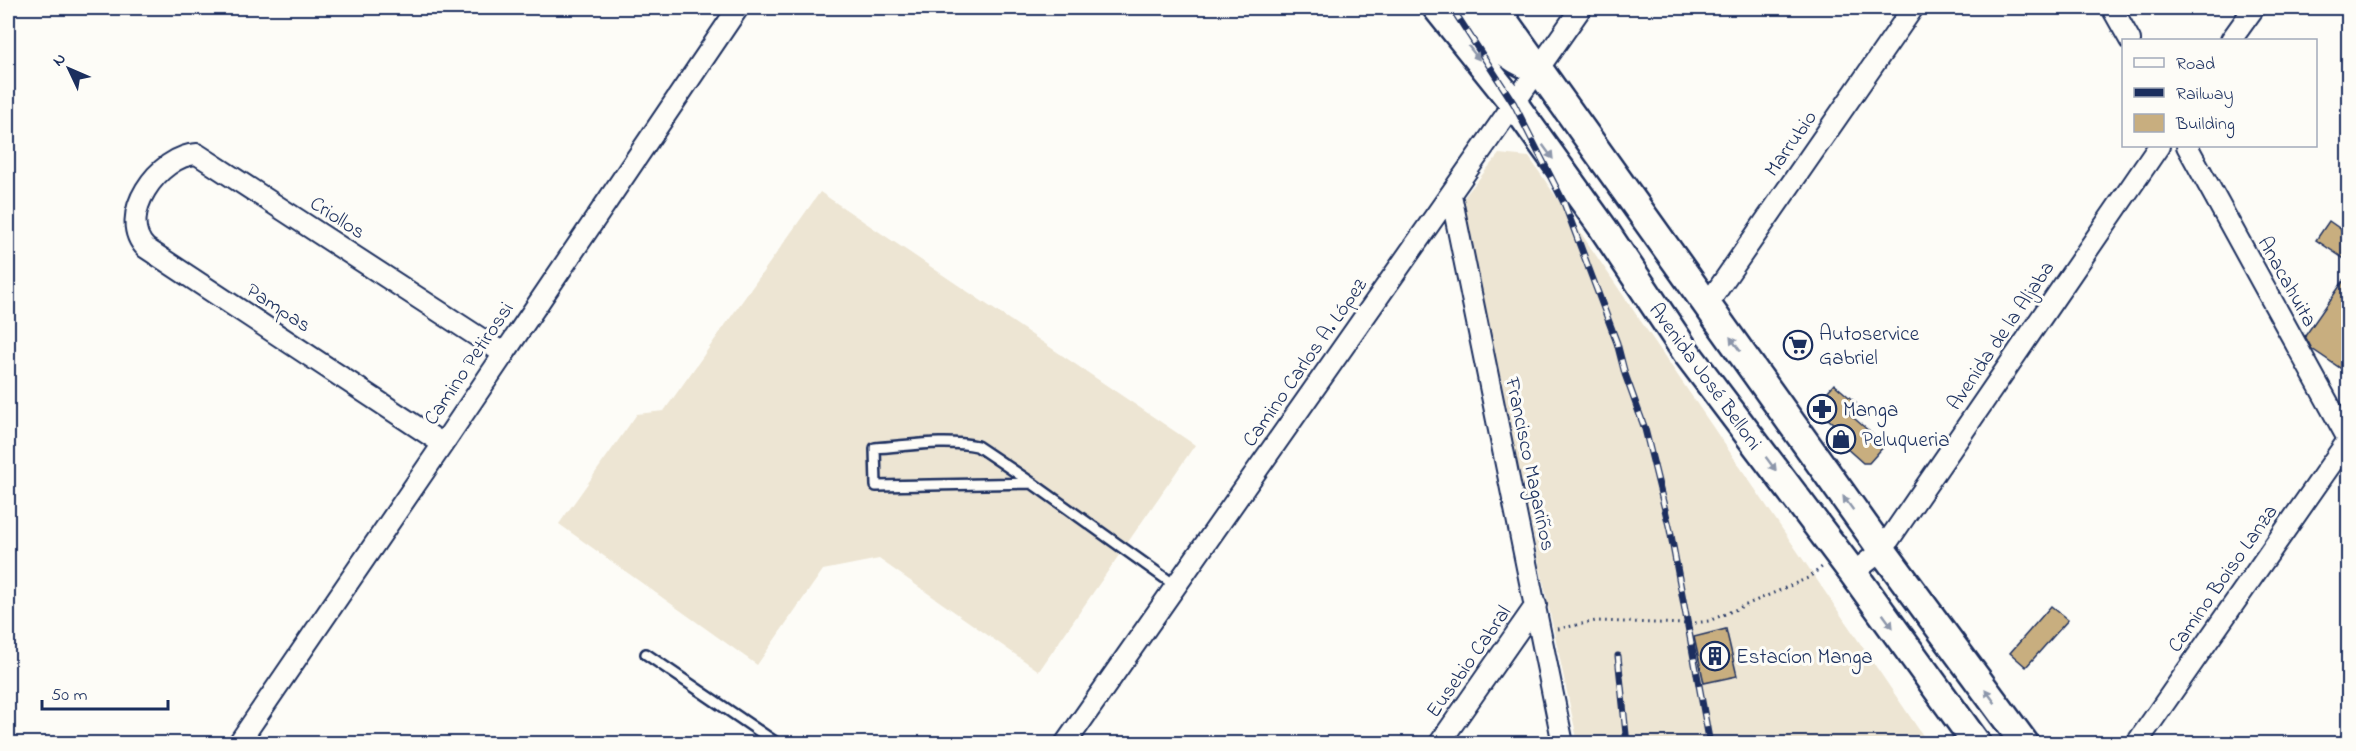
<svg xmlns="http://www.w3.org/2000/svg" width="2356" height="751" font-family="'Indie Flower',sans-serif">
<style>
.built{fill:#ede5d3}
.building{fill:#c8ae7f;stroke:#1b2f5e;stroke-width:1.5}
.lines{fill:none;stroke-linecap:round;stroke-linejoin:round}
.service-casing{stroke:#1b2f5e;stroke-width:14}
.minor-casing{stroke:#1b2f5e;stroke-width:24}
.secondary-casing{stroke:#1b2f5e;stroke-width:32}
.path{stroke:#1b2f5e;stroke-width:3;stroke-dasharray:1.5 4.5;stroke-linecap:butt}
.service{stroke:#fdfcf7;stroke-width:9}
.minor{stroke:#fdfcf7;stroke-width:20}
.secondary{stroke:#fdfcf7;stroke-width:27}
.rail-casing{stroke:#1b2f5e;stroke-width:7}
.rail{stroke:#fdfcf7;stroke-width:4.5;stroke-dasharray:14;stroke-linecap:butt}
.oneway{fill:#8c96aa}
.labels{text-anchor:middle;stroke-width:6;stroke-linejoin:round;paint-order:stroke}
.street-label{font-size:21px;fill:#1b2f5e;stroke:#fdfcf7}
.poi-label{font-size:21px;fill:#1b2f5e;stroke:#fdfcf7;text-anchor:start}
</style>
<rect width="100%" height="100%" fill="#fdfcf7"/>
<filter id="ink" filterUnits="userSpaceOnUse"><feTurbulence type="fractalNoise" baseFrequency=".0167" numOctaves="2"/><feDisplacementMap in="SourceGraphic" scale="12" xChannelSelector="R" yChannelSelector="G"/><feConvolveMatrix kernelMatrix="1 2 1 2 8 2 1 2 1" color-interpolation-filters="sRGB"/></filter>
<g filter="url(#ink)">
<path class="built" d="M1499,154L1529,157L1928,743H1578L1461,201Z
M820,192L1195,445L1039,671L879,559L823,570L757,665L559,524L637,414L664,411Z"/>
<path class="building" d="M2329,221L2349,235V262L2316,240Z
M2349,273V374L2312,349L2305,336Z
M1834,384L1856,403L1848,413L1885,445L1869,463H1863L1835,438L1842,431L1814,407Z
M2051,606L2068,620L2026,667L2010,653Z
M1726,629L1737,676L1704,683L1694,637Z"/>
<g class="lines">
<g class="service-casing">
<path id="service" d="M1032,483L977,446C945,439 908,446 875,448L876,486L1032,483L1176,586
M646,654L778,744"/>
</g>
<g class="minor-casing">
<path id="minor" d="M2112,8L2130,40
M2231,40L2254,8
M2187,146L2348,439
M1451,195L1563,744
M1707,305L1913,8
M443,444L146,248C115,217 159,155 197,154L503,353
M1853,573L1882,550L2159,146
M238,744L443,444L738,8
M1065,744L1581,8
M1439,744L1536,605
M2136,744L2348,440"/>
</g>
<g class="secondary-casing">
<path id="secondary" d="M1437,8L1514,104L1603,228L1686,352L1853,573L1977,744
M1471,8C1491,36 1500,56 1535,68
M1495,8L1882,550L2025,744"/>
</g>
<path class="path" d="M1558,629L1596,621L1687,624L1709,621L1808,578L1822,567"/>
<use href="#service" class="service"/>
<use href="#minor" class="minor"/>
<use href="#secondary" class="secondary"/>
<g class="rail-casing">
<path id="rail" d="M1452,8L1514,104L1564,203L1617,343L1625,374L1645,429L1670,530L1710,744
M1618,656L1627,744"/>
</g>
<use href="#rail" class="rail"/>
</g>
<defs><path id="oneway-solid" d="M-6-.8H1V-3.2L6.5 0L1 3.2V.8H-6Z" transform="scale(1.5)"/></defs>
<g class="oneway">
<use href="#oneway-solid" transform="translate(1474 53) rotate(52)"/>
<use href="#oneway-solid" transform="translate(1548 152) rotate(54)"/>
<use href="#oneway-solid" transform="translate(1735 344) rotate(-126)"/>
<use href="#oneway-solid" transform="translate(1771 464) rotate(53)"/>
<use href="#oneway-solid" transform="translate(1848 503) rotate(-126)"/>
<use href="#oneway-solid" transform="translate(1888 621) rotate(54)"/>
<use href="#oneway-solid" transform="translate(1990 696) rotate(-126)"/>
</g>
</g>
<defs>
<g id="supermarket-ring" transform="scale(1.5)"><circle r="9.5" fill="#fdfcf7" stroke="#1b2f5e" stroke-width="1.5"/><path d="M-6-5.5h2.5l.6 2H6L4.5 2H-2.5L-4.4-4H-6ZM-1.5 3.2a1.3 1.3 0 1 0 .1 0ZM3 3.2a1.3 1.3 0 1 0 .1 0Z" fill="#1b2f5e"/></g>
<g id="pharmacy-ring" transform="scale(1.5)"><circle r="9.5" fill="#fdfcf7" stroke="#1b2f5e" stroke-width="1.5"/><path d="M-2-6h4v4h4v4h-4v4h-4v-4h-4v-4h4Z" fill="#1b2f5e"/></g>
<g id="shop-ring" transform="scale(1.5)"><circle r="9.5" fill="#fdfcf7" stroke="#1b2f5e" stroke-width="1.5"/><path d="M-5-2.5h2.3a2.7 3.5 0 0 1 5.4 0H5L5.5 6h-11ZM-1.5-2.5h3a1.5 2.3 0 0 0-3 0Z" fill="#1b2f5e"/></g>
<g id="building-ring" transform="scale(1.5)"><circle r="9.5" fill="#fdfcf7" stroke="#1b2f5e" stroke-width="1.5"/><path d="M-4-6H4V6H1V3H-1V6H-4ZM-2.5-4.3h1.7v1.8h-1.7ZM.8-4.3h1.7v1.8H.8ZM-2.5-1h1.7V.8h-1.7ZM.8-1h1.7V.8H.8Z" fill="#1b2f5e"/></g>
</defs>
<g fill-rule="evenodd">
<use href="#supermarket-ring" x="1798" y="345"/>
<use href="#pharmacy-ring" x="1822" y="409"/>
<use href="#shop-ring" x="1841" y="439"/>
<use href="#building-ring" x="1715" y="656"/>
</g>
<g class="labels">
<g class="street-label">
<text transform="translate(1790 143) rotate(-55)" y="7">Marrubio</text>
<text transform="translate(338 217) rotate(33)" y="7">Criollos</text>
<text transform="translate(2288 281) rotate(61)" y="7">Anacahuita</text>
<text transform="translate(279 307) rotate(33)" y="7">Pampas</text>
<text transform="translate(2000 335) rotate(-56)" y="7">Avenida de la Aljaba</text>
<text transform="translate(1304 362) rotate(-55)" y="7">Camino Carlos A. López</text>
<text transform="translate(468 363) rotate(-56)" y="7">Camino Petirossi</text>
<text transform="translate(1706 376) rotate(54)" y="7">Avenida José Belloni</text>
<text transform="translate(1531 464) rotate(78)" y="7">Francisco Magariños</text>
<text transform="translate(2222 578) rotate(-55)" y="7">Camino Boiso Lanza</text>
<text transform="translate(1468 661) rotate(-55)" y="7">Eusebio Cabral</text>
</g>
<g class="poi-label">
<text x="1819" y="340">Autoservice<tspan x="1819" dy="24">Gabriel</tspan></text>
<text x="1843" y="416">Manga</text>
<text x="1862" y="446">Peluqueria</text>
<text x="1736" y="663">Estacíon Manga</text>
</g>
</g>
<rect width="2356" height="751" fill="none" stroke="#fdfcf7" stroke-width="30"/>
<rect x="15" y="15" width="2326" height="721" fill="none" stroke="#1b2f5e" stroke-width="2" filter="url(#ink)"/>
<rect x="2122" y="39" width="195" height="108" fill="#fdfcf7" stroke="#a3aaba" stroke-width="1.5"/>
<rect x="2134" y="58" width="30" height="9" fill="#fdfcf7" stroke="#a3aaba" stroke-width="1.5"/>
<text x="2176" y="69" font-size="18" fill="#1b2f5e">Road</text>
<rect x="2134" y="88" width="30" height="9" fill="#1b2f5e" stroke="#a3aaba" stroke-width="1.5"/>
<text x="2176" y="99" font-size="18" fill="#1b2f5e">Railway</text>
<rect x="2134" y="114" width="30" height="18" fill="#c8ae7f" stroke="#a3aaba" stroke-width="1.5"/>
<text x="2176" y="129" font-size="18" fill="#1b2f5e">Building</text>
<g transform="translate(69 69) rotate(314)" stroke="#fdfcf7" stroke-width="4.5" paint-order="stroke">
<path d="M0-4.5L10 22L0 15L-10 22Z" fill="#1b2f5e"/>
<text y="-9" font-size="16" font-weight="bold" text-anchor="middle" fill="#1b2f5e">N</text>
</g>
<path d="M42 700v9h126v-9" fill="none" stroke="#1b2f5e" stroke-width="3"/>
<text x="51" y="700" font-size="18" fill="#1b2f5e" stroke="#fdfcf7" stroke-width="4.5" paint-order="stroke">50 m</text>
</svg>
